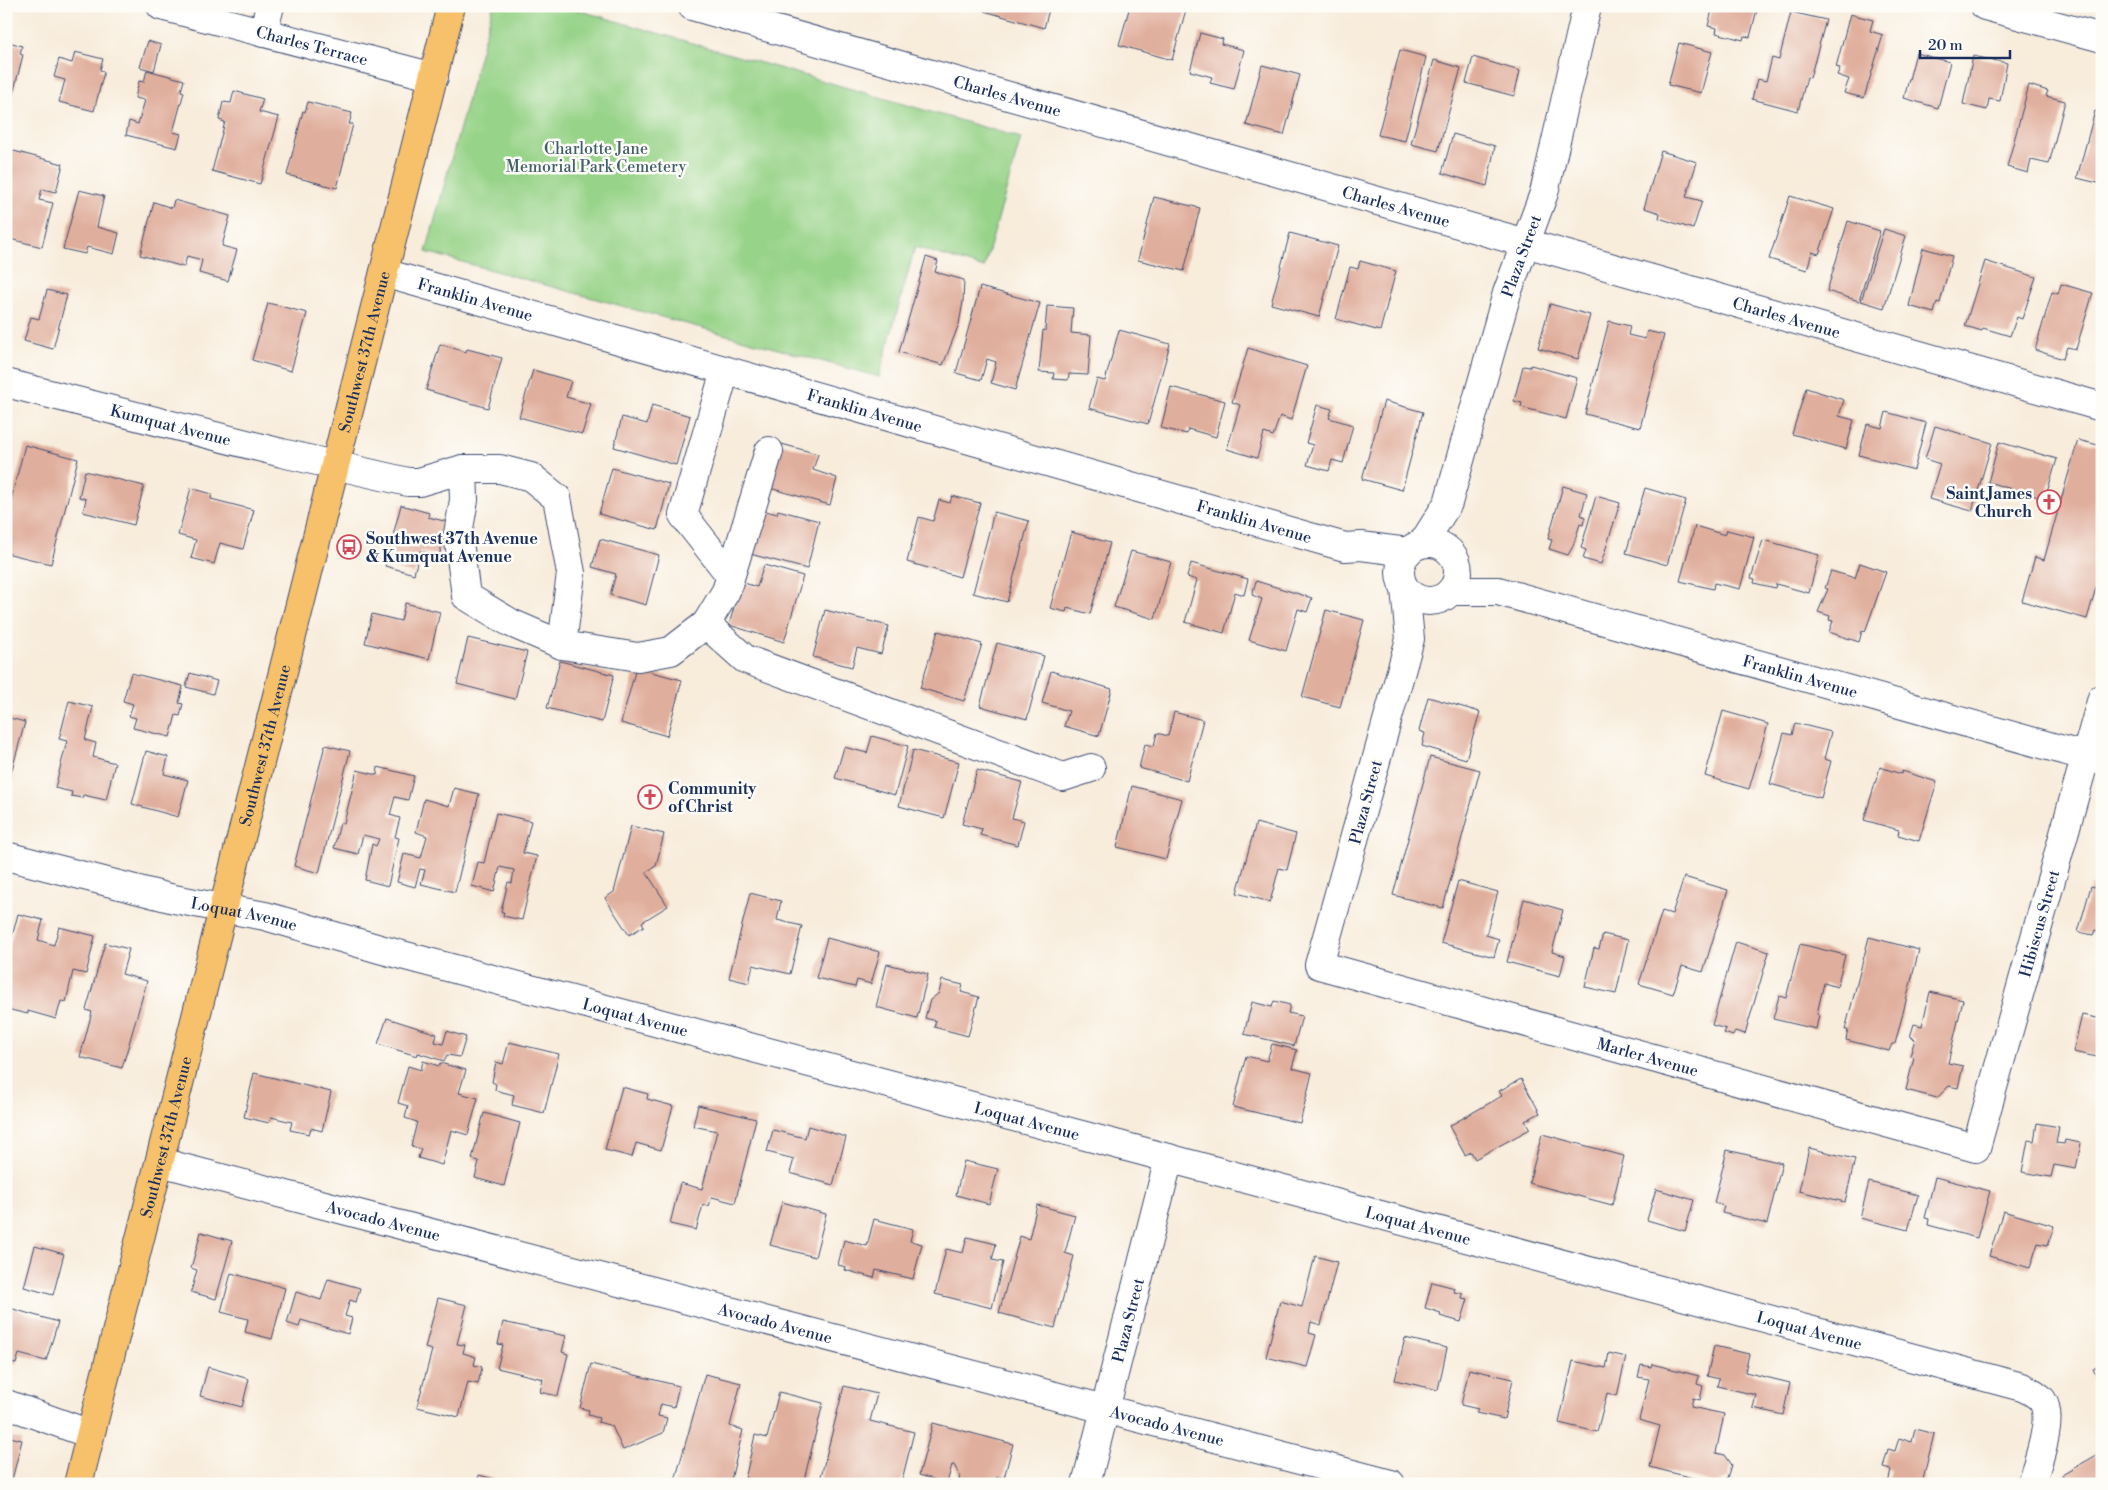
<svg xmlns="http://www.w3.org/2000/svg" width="2108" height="1490" font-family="'Libre Bodoni',serif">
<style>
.green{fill:#97d388;stroke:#598173}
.building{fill:#e0ae9c}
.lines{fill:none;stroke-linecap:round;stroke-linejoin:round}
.minor-casing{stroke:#3c4b71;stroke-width:30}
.major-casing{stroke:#3c4b71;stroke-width:30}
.minor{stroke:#fff;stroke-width:28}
.major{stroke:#f7c06b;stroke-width:28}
.labels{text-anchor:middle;stroke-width:5;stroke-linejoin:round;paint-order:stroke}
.street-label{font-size:16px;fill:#1b2f5e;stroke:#fdfcf7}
.park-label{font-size:16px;fill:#40606b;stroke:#fdfcf7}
.poi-label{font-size:16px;font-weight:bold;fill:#1b2f5e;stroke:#fdfcf7;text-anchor:start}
</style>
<rect width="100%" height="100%" fill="#fdfcf7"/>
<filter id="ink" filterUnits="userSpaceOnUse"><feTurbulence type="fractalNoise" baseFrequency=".02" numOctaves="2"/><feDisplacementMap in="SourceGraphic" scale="10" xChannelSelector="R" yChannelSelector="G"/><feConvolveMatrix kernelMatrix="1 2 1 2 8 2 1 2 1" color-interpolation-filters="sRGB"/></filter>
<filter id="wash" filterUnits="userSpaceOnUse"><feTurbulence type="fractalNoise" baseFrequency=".0096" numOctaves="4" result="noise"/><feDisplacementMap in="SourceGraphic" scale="20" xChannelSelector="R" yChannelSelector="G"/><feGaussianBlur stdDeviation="1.12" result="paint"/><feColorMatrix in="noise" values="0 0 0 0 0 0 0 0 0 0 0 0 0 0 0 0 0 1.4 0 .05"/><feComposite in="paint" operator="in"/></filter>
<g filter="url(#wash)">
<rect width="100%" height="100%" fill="#f8ecdb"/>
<path class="green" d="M493,6H564L1021,138L984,268L915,247L879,377L426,252Z"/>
<g id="blocks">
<path class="building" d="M985,6H1050L1044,28L984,11Z
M1130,6H1187L1172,60L1119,45Z
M1713,6H1758L1750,37L1744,36L1743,40L1716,33L1717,28L1708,26Z
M1791,12L1826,20L1810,78L1807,77L1798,111L1752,99L1757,79L1766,81L1772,58L1779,60Z
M1850,14L1873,20L1870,31L1883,35L1864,98L1844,93L1849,79L1837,75L1840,68L1836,67Z
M1200,33L1223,39L1221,44L1244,50L1234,89L1210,83L1212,77L1190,71Z
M6,41L22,46L20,54L23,55L12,98L6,97Z
M148,41L161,45L154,71L140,67Z
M1679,43L1712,52L1701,93L1668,85Z
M1400,50L1426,57L1405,141L1378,135Z
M75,52L103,59L100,70L104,72L94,111L59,102L65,80L54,77L59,59L72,63Z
M1916,53L1950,62L1938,108L1904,98Z
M1973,56L2007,63L2000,101L1989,99L1987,110L1963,104Z
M1473,57L1520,71L1514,96L1466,83Z
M1434,60L1461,68L1438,151L1411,144Z
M1262,65L1300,75L1284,135L1246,125Z
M147,70L184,80L181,91L184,92L173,132L181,134L177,148L126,135L129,121L138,124L145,100L135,98L139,81L144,82Z
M2029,85L2048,91L2046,96L2065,101L2049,164L2031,160L2028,173L2007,167Z
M234,91L263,99L259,112L279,117L260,184L212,171L225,122L219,120L223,102L231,103Z
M308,102L352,113L349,124H353L337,188L287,175L303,111L305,112Z
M2095,111L2102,113V184L2077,178Z
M1453,134L1495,146L1487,186L1442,173Z
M6,149L63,164L56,192L42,189L39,200L53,203L42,247L6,238Z
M1661,151L1697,162L1686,197L1702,201L1693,229L1659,218L1660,213L1644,208Z
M79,190L104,196L97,227L119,233L114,254L87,247L85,254L63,249Z
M1790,196L1834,209L1819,254L1812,252L1807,270L1769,259Z
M1154,197L1200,208L1184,271L1138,260Z
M174,200L230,216L222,246L237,250L228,281L199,273L202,260L187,256L184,267L140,255L154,202L172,208Z
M1848,221L1880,231L1859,301L1827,291Z
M1884,229L1906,236L1884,308L1861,301Z
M1290,233L1338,246L1319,317L1271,304Z
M1923,248L1952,256L1940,303L1937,302L1934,313L1909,306Z
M926,257L938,261L935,272L964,280L963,302L959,324L943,365L899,352Z
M1360,261L1396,271L1380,331L1336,319L1350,267L1358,269Z
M1985,261L2036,277L2022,319L2017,317L2010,336L1983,328L1982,331L1965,326Z
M2061,284L2093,293L2076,349L2067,347L2063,359L2035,350L2052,292L2058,294Z
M980,287L1040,303L1015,390L991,383L996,362L987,359L981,380L956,373Z
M47,290L67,295L53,349L24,341L31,317L39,319Z
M268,303L307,313L291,371L252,360Z
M1550,304L1590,315L1578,359L1538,348Z
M1047,306L1073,308L1071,333L1091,335L1088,375L1069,374L1068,380L1053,379L1054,373L1039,372L1043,330L1045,331Z
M1609,321L1630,326L1628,335L1645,339L1647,331L1664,335L1640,428L1585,414Z
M1119,330L1170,344L1148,424L1089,408L1097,379L1105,381Z
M440,344L466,352L467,349L502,358L488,408L426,390Z
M1248,348L1307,366L1291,420L1280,416L1273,436L1264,433L1257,458L1227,449L1240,405L1232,402Z
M1531,365L1577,378L1566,419L1521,407L1522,403L1514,401L1523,366L1530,367Z
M533,370L571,381L566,397L591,404L582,434L519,417Z
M1171,387L1225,401L1216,437L1188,429L1187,434L1161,428Z
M1806,388L1844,400L1839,416L1854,420L1846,449L1792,434Z
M1384,401L1423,412L1402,490L1362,479Z
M652,405L690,416L676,465L614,447L622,417L647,424Z
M1317,405L1332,409L1329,418L1353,425L1343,463L1332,460L1329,471L1307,465L1313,445L1306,443Z
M1886,412L1926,423L1914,470L1859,455L1867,424L1882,428Z
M1935,426L1992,443L1972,511L1929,499L1940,464L1925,459Z
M2078,440L2102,446V567L2087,619L2022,601L2035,557L2044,560Z
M1999,442L2057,459L2045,499L1988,482Z
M778,443L818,454L813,470L837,478L830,505L766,487Z
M25,445L78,459L51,564L6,553V519Z
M612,468L669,484L657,530L599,514Z
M85,471L144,486L134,525L83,512L86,499L79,497Z
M1563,486L1587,493L1581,515L1585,517L1584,520L1583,525L1580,524L1573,546L1568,555L1549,549L1552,540L1548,539Z
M191,488L212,494L211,499L254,510L243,549L220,543L214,564L191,558L196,540L178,535Z
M1645,488L1686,500L1667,565L1626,553Z
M952,496L980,503L960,577L907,562L919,517L933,521L939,500L950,503Z
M1596,496L1620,503L1601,564L1583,559L1586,550L1581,548Z
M401,505L429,513L428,517L448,522L439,556L420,551L414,574L385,566Z
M762,510L777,514L778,510L819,521L807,569L750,554Z
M994,512L1029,521L1007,602L973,593Z
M1695,526L1725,535L1727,530L1754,537L1740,589L1714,583L1713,589L1680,581Z
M1071,532L1110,543L1090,614L1067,608L1066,612L1050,608Z
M600,539L659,555L646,605L610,595L616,574L592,567Z
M1763,540L1819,555L1809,593L1776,584L1775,588L1754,583L1755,579L1751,578Z
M1131,551L1171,562L1155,619L1114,607Z
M1191,563L1248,579L1244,595L1235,592L1224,633L1185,622L1197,580L1187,577Z
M1860,563L1886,572L1865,632L1862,631L1859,642L1829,632L1833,621L1829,620L1830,616L1818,612L1828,589L1825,588L1831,571L1855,578Z
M764,565L803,576L784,642L729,625L741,582L757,587Z
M1256,581L1312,598L1307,612L1298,609L1286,651L1249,640L1262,599L1252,595Z
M405,603L440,612L429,659L365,643L372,614L401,621Z
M825,610L889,626L881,654L857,648L852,667L813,657Z
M1326,610L1364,620L1340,707L1302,697Z
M938,631L982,644L964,701L920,688Z
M468,638L527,652L515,699L457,684Z
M997,643L1044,656L1027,719L980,706Z
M560,661L614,675L602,722L547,708Z
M636,668L682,680L667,736L621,723Z
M1051,671L1112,689L1099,736L1064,726L1069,711L1042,703Z
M131,673L183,686L179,703L183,704L180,716L176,715L170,737L133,728L136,718L129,716L133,704L123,701Z
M190,673L217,681L213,694L186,687Z
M1428,697L1480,712L1466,759L1422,746L1425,733L1419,731Z
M69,701L93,707L85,740L96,743L93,757L115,763L106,800L83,795L82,798L71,796L72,792L55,788L67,741L59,739Z
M1723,711L1768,724L1749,789L1705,776Z
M1174,712L1203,720L1187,781L1139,768L1145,744L1154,746L1157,733L1168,736Z
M6,717L25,722L7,788H6Z
M1795,723L1831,732L1824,759L1831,761L1821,798L1770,784L1784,733L1792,735Z
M872,736L908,746L895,795L835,778L844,747L867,753Z
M325,745L350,751L319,873L294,866Z
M913,750L959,762L944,818L899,806Z
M146,751L168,757L164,774L188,780L178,817L132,804Z
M1430,757L1480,770L1443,908L1393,895Z
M378,767L414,776L408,800L395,797L390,815L400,818L395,837L399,838L388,886L365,880L372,844L376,846L379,839L363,835L358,854L334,848L340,823H344L357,770L377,775Z
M1880,767L1901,774L1902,771L1937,782L1919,841L1898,835L1899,830L1864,820Z
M977,770L1022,782L1012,818L1024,821L1018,845L980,835L982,829L962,824Z
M1132,786L1182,799L1166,859L1117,847Z
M454,788L479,794L455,892L421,884L425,870L420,869L415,887L397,882L404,854L421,858L427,836L416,832L424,799L449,806Z
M496,813L531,821L523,853L537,856L522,920L503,916L504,912H501L508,882L512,883L514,870L500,867L494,892L472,886L478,862L484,863Z
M1256,823L1296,834L1287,870L1279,868L1270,902L1237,893Z
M631,826L664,834L656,866L646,872L668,906L642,922L644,926L629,935L605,898L614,892Z
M1684,877L1728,890L1703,972L1682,966L1673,994L1639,984L1662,911L1672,914Z
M1458,881L1498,892L1486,935L1499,939L1494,957L1441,943Z
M2091,886L2102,889V932L2095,930L2093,935L2078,932Z
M750,893L781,901L777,920L802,926L790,974L753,965L749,983L729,978Z
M1524,899L1563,910L1552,952L1565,956L1560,976L1507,962Z
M18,914L43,920L38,940L54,945L59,927L95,936L86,974L73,971L66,1002L61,1001L56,1019L28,1011V1014L6,1009V959Z
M1603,934L1628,940L1616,994L1585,987L1594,948L1599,949Z
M1869,937L1919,950L1895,1044H1892L1889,1051L1846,1040L1848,1030H1845Z
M827,938L880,952L871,984L857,980L855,987L816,978Z
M1736,942L1769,952L1745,1034L1735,1031L1733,1036L1724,1033L1726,1029L1712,1025Z
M105,943L129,949L122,974L147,981L122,1068L80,1057L92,1012L86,1010Z
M1800,944L1845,955L1837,987L1824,983L1817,1014L1819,1015L1816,1029L1773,1019L1779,996L1786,998Z
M887,964L928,974L917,1018L876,1007Z
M942,980L963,985L961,992L979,997L968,1036L934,1027L936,1021L925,1018L930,1000L939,993Z
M1930,992L1963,1000L1948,1063L1963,1066L1958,1088L1949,1086L1937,1098L1906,1090L1914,1057L1910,1056L1915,1039L1910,1037L1914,1024L1922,1026Z
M1274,1001L1290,1005L1288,1013L1302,1016L1294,1046L1244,1034L1252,1002L1272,1007Z
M2082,1015L2102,1019V1058L2073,1052Z
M387,1018L437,1034L435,1042L443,1044L447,1031L466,1037L460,1057L447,1055L444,1061L418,1053L417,1056L378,1044Z
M509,1042L559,1054L544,1113L512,1105L514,1095L495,1090L496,1084L492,1082L496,1062L503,1064Z
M1272,1044L1297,1050L1292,1068L1312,1073L1300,1123L1233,1107L1246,1056L1267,1061Z
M423,1061L439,1066L440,1063L466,1070L459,1093L478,1098L468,1135L451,1130L442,1165L418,1158L421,1149L411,1146L417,1122L405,1118L408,1106L398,1103L408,1066L421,1070Z
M254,1073L331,1092L322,1131L311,1128L309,1134L290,1130L292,1122L271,1117L269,1123L244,1117Z
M1521,1079L1540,1113L1525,1121L1530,1129L1475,1159L1471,1152L1465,1155L1449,1126L1502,1096L1499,1091Z
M622,1087L648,1094L647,1099L673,1106L661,1150L636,1143L632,1157L605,1150Z
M698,1105L756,1119L735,1203L712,1197L709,1206L703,1205L696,1230L670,1224L680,1183L702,1189L717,1131L693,1126Z
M484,1113L520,1123L504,1186L475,1178L479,1161L472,1159Z
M2037,1123L2059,1127L2056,1143L2064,1144L2065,1140L2081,1143L2076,1169L2054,1165L2051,1177L2022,1172L2028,1140L2034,1141Z
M808,1126L846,1137L833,1185L790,1173L794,1159L767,1152L773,1130L805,1138Z
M1542,1134L1624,1156L1612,1205L1529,1183Z
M1809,1148L1855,1159L1845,1202L1799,1191Z
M1727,1150L1782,1163L1767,1224L1722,1213L1724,1206L1714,1203Z
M964,1161L998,1169L989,1204L956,1195Z
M1935,1177L1990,1191L1977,1238L1928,1225L1929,1219L1925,1218Z
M1869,1182L1918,1195L1908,1230L1860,1218Z
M1656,1189L1694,1200L1685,1231L1647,1220Z
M782,1202L826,1214L815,1257L770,1245Z
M1037,1205L1075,1215L1065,1253L1074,1256L1055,1328L999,1313L1020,1236L1029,1239Z
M2003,1211L2054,1226L2048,1245L2038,1243L2030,1268L1989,1256Z
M874,1219L913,1229L910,1241L922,1244L913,1279L876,1270L874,1278L845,1270L846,1267L838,1265L844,1240L867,1246Z
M201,1232L232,1241L216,1299L191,1292L197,1270L191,1268Z
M967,1237L996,1244L992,1260L1003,1262L992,1308L935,1294L946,1249L963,1253Z
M35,1246L64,1254L53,1295L24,1287Z
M1315,1256L1337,1262L1321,1325L1311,1322L1309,1333L1316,1335L1307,1367L1266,1357L1280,1301L1302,1307Z
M231,1273L285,1288L272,1339L245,1332L248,1319L221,1312Z
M328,1279L360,1288L356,1302L350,1300L345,1316L352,1318L348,1334L301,1320L299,1327L287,1323L296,1292L321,1300Z
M1432,1282L1455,1288L1454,1292L1463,1294L1462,1298L1468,1299L1461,1322L1440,1316L1441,1313L1425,1308Z
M438,1298L467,1305L457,1344L465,1345L463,1353L476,1357L474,1365L482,1367L478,1384L468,1382L459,1417L417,1407L432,1350L425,1348Z
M6,1307L58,1322L46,1361L19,1354L16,1364L6,1361Z
M503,1322L566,1336L562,1352L568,1354L558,1396L540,1392L543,1379L497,1368L503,1345L498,1344Z
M1405,1338L1447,1348L1438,1390L1395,1380Z
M1714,1346L1749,1354L1745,1372L1790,1383L1783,1415L1753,1408L1756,1395L1717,1386L1719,1379L1707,1376Z
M1609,1353L1626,1357L1617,1396L1607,1393L1597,1432L1559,1423L1573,1361L1606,1368Z
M591,1364L679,1386L674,1407L661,1404L658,1416L667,1418L663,1433L623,1450L612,1426L598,1422L599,1418L588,1415L589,1410L580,1408Z
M1652,1364L1699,1376L1697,1384L1703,1386L1700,1400L1693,1398L1691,1407L1724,1414L1716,1453L1725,1455L1732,1465L1728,1478L1716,1484L1650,1467L1660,1426L1639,1420L1649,1379L1638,1377L1641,1365L1651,1367Z
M2102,1365V1387L2093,1369Z
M208,1367L249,1379L242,1407L200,1396Z
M1469,1369L1513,1379L1504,1419L1476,1413L1478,1409L1461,1405Z
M705,1374L741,1383L730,1426L743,1430L730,1484L708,1482L707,1484H674Z
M844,1386L877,1394L870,1421L914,1432L901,1484H835L820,1480Z
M779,1392L823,1403L803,1484H744L755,1435L767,1438Z
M933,1423L1013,1444L1004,1478L997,1477L995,1484H958L960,1476L954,1465H952L947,1483L919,1475Z
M1915,1429L1934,1434L1922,1484H1888L1891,1470L1883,1468L1888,1449L1895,1451L1899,1438L1912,1442Z
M6,1436L22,1440L11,1484H6Z
M2102,1452V1484H2061L2066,1481L2062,1475Z
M479,1475L509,1483V1484H477Z"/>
</g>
</g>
<g filter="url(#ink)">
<use href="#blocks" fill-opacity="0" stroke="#3c4b71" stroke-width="1"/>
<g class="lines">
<g class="minor-casing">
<g id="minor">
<path id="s1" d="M161,6L434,77"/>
<path id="s2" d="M692,6L2102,407"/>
<path d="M1985,6L2102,38"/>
<path d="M263,33L270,6"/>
<path id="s3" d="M384,273L1345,547L1361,546L1408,552"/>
<path d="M725,371L683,515L730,575"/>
<path id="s4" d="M6,383L282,453L408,482H419L463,469H500L531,477L557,498L571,573L562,645L638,657L671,651L706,624L726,591L769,451"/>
<path d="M463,469L464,500L458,534L466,596L511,623L562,645"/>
<path id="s5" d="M1423,543L1448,503L1507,293L1544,193L1587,6"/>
<circle cx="1429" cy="572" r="29"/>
<path id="s6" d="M1405,589L1410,639L1319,965L1976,1148L2102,698"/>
<path id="s7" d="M1451,591H1498L2102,761"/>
<path d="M706,624L745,659L1063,777L1091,768"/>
<path id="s8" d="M6,856L174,899L265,916L383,950L1123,1146L2022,1387C2029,1390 2037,1394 2042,1400C2055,1419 2037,1464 2031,1484"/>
<path id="s9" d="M160,1162L1391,1484"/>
<path d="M6,1404L90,1434"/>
<path id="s10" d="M1086,1484L1169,1158"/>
</g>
</g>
<g class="major-casing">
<g id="major">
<path id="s11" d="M78,1484L451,6"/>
</g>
</g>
<use href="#minor" class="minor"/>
<use href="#major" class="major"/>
</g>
</g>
<defs>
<g id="church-ring" transform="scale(1.25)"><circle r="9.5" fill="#fdfcf7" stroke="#d1495b" stroke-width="1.5"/><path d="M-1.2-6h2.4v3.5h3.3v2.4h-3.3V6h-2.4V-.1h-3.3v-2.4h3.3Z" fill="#d1495b"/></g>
<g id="bus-ring" transform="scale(1.25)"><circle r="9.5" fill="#fdfcf7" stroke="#d1495b" stroke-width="1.5"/><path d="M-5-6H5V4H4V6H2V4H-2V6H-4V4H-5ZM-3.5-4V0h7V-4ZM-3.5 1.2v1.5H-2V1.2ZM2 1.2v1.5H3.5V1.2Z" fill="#d1495b"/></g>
</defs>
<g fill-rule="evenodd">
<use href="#church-ring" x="2049" y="502"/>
<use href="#bus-ring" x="349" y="547"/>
<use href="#church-ring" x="650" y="797"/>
</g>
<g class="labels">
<g class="street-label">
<text dy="6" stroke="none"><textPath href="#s1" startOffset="156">Charles Terrace</textPath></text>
<text dy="6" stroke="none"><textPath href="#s2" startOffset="328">Charles Avenue</textPath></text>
<text dy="6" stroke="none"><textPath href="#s2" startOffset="732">Charles Avenue</textPath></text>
<text dy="6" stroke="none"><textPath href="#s5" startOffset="305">Plaza Street</textPath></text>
<text dy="6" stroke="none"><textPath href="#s3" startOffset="95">Franklin Avenue</textPath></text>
<text dy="6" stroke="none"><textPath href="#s2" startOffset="1138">Charles Avenue</textPath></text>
<text dy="6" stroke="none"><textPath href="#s11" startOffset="1168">Southwest 37th Avenue</textPath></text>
<text dy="6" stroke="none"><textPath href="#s3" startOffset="500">Franklin Avenue</textPath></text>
<text dy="6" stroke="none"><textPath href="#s4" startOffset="170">Kumquat Avenue</textPath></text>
<text dy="6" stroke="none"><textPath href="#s3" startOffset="905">Franklin Avenue</textPath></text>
<text dy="6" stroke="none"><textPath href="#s7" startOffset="361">Franklin Avenue</textPath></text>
<text dy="6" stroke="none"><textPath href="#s11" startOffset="762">Southwest 37th Avenue</textPath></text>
<text transform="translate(1365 802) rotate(-75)" y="6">Plaza Street</text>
<text dy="6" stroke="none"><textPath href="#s8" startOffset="245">Loquat Avenue</textPath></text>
<text dy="6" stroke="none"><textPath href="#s6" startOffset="1304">Hibiscus Street</textPath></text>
<text dy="6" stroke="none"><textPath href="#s8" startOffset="650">Loquat Avenue</textPath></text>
<text dy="6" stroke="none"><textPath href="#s6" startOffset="730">Marler Avenue</textPath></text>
<text dy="6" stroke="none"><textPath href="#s8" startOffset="1055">Loquat Avenue</textPath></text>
<text dy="6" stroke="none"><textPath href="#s11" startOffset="358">Southwest 37th Avenue</textPath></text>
<text dy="6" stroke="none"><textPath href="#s9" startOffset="231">Avocado Avenue</textPath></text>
<text dy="6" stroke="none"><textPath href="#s8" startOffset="1460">Loquat Avenue</textPath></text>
<text dy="6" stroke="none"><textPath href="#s10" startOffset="169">Plaza Street</textPath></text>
<text dy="6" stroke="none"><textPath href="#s9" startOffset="636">Avocado Avenue</textPath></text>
<text dy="6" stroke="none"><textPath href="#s8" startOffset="1865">Loquat Avenue</textPath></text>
<text dy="6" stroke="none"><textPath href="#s9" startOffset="1041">Avocado Avenue</textPath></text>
</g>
<g class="park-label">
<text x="596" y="154">Charlotte Jane<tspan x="596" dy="18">Memorial Park Cemetery</tspan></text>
</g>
<g class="poi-label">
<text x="2032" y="499" text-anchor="end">Saint James<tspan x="2032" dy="18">Church</tspan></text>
<text x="366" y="544">Southwest 37th Avenue<tspan x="366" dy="18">&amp; Kumquat Avenue</tspan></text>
<text x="668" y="794">Community<tspan x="668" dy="18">of Christ</tspan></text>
</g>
</g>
<rect width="2108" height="1490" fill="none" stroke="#fdfcf7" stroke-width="25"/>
<path d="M1920 50v8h90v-8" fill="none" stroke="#1b2f5e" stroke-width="2.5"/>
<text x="1928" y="50" font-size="15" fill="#1b2f5e" stroke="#fdfcf7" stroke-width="4" paint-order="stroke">20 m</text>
</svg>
